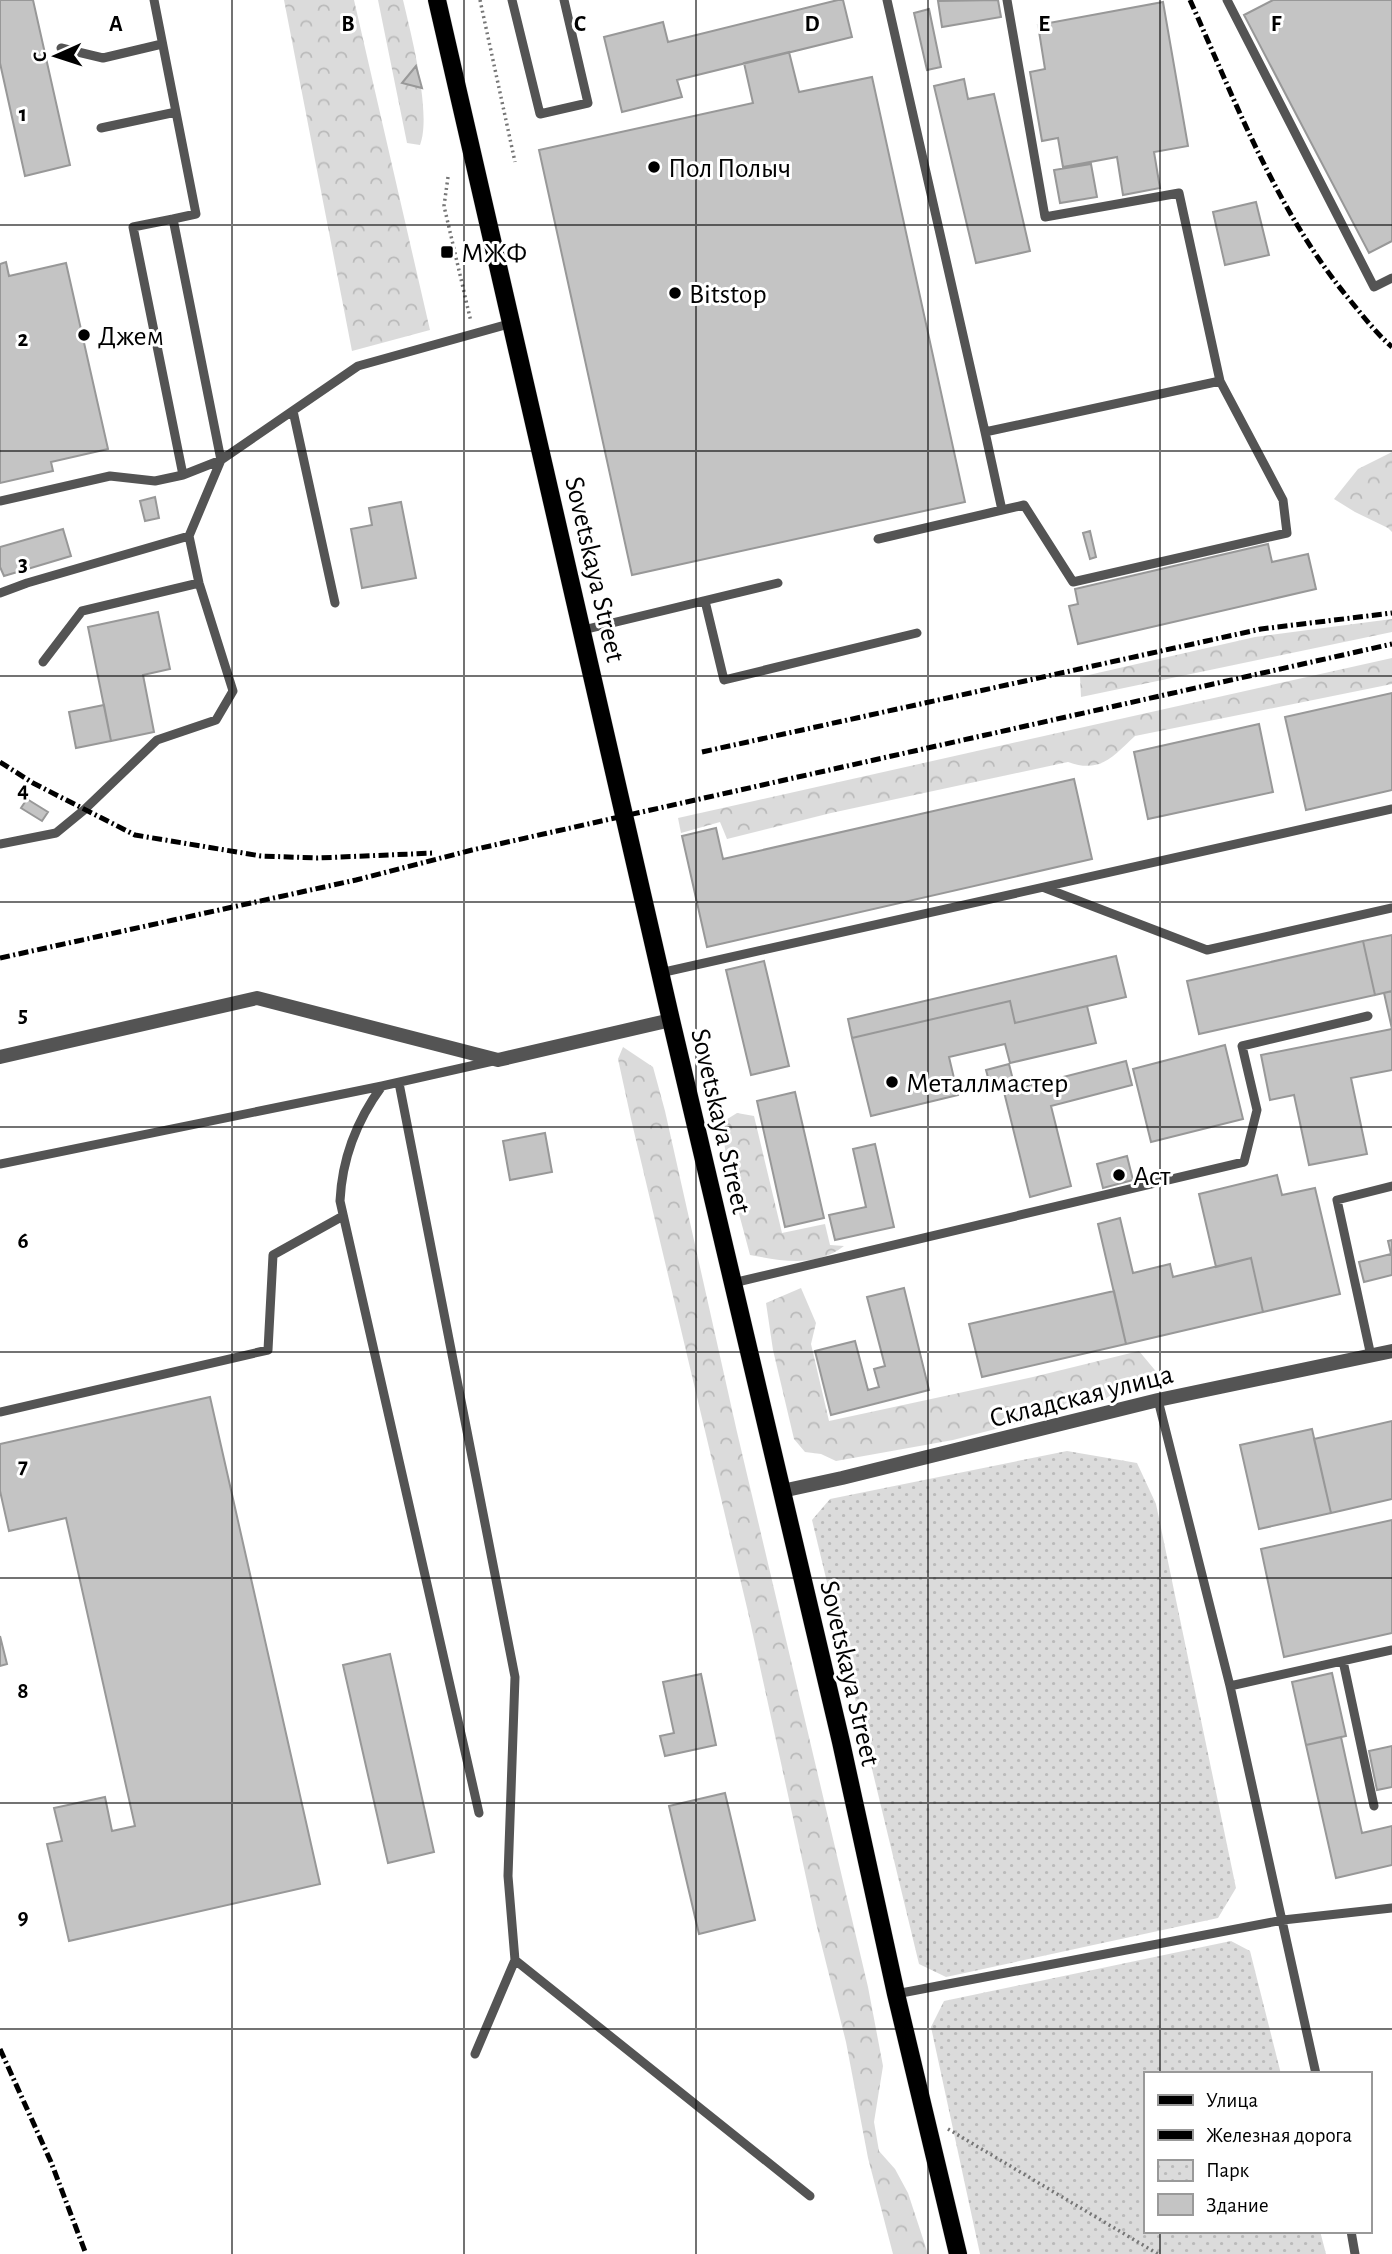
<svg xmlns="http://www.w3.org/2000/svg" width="1392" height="2254" font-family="'Alegreya Sans',sans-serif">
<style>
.forest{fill:url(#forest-crowns)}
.park{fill:url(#park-dots)}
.building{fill:#c4c4c4;stroke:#989898;stroke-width:2}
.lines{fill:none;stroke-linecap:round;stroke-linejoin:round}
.primary-casing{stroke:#dbdbdb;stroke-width:19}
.path{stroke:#767676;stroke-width:3.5;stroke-dasharray:2 3.5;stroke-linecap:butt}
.service{stroke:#545454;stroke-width:9}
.minor{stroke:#545454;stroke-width:14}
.primary{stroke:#000;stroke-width:18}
.rail{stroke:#000;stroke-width:5;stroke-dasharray:10 3.5 2 3.5;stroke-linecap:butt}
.grid{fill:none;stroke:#000;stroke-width:2;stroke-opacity:0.55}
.poi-dot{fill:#000;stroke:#fff;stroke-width:2.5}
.labels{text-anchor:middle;stroke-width:6;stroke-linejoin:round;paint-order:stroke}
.poi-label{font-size:28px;fill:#000;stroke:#fff;text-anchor:start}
.street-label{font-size:28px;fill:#000;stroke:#fff}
.grid-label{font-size:23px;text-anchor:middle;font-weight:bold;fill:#000;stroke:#fff;stroke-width:6;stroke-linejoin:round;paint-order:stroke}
</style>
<defs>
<pattern id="forest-crowns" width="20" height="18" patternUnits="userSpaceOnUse" patternTransform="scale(1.75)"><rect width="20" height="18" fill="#dbdbdb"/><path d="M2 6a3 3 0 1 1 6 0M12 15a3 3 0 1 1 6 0" fill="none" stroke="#bababa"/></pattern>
<pattern id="park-dots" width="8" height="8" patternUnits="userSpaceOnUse" patternTransform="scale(1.75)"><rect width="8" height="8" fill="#dbdbdb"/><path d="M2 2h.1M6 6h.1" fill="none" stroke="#bababa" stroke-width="1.8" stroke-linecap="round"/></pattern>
</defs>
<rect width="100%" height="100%" fill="#fff"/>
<path class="forest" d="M284,0H354L430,330L352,351Z
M378,0H403C411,34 432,114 420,145L407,143Z
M1392,452V532L1388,528L1355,512L1334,499L1358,469Z
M1392,619V632L1081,697L1080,677L1255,637Z
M1392,658V684L1135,736C1113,756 1101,774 1068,762L831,813L727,839L720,822L681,833L678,818Z
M623,1047L653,1067L665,1111L737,1432L868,1987L883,2066L874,2122L879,2151L895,2169L908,2193L928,2254H893L868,2158L846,2042L816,1923L748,1612L631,1119L618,1059Z
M737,1113L754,1116L782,1233L825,1224L830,1245L844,1246C815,1268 782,1261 750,1255L730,1180L721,1123Z
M801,1288L816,1323L811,1344L829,1421L1033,1377L1139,1351L1159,1375L1127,1385L1100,1402L953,1440L836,1461L821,1454L805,1452L794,1439L773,1350L766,1303Z"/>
<path class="park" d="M1067,1451L1137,1463L1156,1504L1236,1888L1218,1918L946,1977L919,1964L812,1520L830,1499Z
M1231,1941L1250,1951L1281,2074H1145V2231H1320L1326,2254H980L931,2027L944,2001Z"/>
<path class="building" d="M0,0H33L70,165L25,176L0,63Z
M838,0H843L852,37L677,80L682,97L622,112L604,37L663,22L668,42Z
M998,0L1001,17L942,27L938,1Z
M1273,0H1392V241L1369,253L1244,15Z
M1163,2L1188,146L1154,152L1160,188L1123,195L1117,157L1063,167L1058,138L1042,141L1030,72L1045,69L1038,25Z
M929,9L941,67L927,70L914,13Z
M789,52L799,92L872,77L965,502L632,575L539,150L753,103L744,63Z
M416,66L422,88L402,83Z
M964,79L968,99L994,94L1030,251L976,263L934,86Z
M1091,164L1097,197L1060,203L1054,170Z
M1256,202L1269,255L1225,265L1213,212Z
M6,262L9,276L66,263L108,449L51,462L53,471L0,483V264Z
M155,497L159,518L145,521L140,501Z
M401,502L416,578L362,588L351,529L372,525L369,508Z
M63,529L71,556L4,576L0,567V547Z
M1090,531L1096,557L1090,559L1083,533Z
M1268,544L1272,562L1308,554L1316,589L1078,644L1069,606L1078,604L1075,589Z
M158,612L170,669L143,675L154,732L111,741L88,627Z
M1392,693V790L1306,810L1285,717Z
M104,705L111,741L76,748L69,712Z
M1259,724L1273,792L1148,819L1134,752Z
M1074,779L1092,859L707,947L682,836L716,828L723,859Z
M27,799L48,812L42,821L21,808Z
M1392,935V991L1375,995L1363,941Z
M1363,941L1375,995L1199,1034L1187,981Z
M1116,956L1126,997L1015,1023L1010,1001L852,1038L848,1019Z
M764,961L789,1066L751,1075L726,970Z
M1392,991V1070L1351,1078L1367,1154L1309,1165L1294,1095L1270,1100L1261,1055L1392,1029L1384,993Z
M1010,1001L1015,1023L1087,1006L1096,1043L1010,1063L1005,1044L949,1057L958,1095L871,1116L852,1038Z
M1225,1045L1243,1119L1151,1142L1133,1069Z
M1126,1061L1132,1085L1051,1106L1071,1186L1030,1197L1004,1092Z
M1009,1064L1013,1080L990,1085L986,1070Z
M795,1092L824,1218L785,1227L757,1101Z
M545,1133L552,1172L510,1180L503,1141Z
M875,1144L894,1227L835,1240L829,1215L866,1207L853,1149Z
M1127,1156L1133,1180L1103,1188L1097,1164Z
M1277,1175L1282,1195L1315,1188L1340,1294L1263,1312L1251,1258L1216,1267L1199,1194Z
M1120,1218L1133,1273L1170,1264L1173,1277L1251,1258L1263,1312L1126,1344L1098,1224Z
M1392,1240V1275L1364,1282L1359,1262L1391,1254L1388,1241Z
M904,1288L929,1390L831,1415L815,1351L855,1341L868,1390L879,1387L874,1369L885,1366L867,1297Z
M1114,1291L1126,1344L982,1377L969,1324Z
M210,1397L320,1884L69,1941L47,1844L62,1841L54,1808L105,1797L112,1831L135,1826L66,1518L9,1531L0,1491V1444Z
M1392,1421V1499L1331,1513L1314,1439Z
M1312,1429L1331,1513L1259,1529L1240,1445Z
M1392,1520V1633L1284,1657L1261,1549Z
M0,1636L7,1664L0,1666Z
M390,1654L434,1852L388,1863L343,1665Z
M1332,1673L1346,1736L1306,1745L1292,1682Z
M701,1674L716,1745L665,1756L660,1736L674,1733L663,1682Z
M1341,1737L1362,1833L1392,1826V1865L1336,1878L1306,1745Z
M1392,1746V1787L1377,1790L1369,1751Z
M725,1793L755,1920L699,1934L669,1806Z"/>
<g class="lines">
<g class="primary-casing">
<path id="primary" d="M437,0L671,1020L841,1742L896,1994L958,2254"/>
</g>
<path class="path" d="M480,0L515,162
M448,177L444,206L471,322
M948,2129L1158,2254"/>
<path class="service" d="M154,0L196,214L173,219
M512,0L540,114L588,103L564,0
M887,0L985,432L1220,381
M1227,0L1374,287L1392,278
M61,48L103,58L162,44
M101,128L176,112
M293,411L335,603
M0,501L110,476L155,481L183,475L221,460L358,366L512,323
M1002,510L1024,505L1073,582L1287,533L1283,500L1220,381L1179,193L1045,217L1007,0
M878,539L1002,510L985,432
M0,593L27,583L189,536
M705,601L724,680L917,633
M583,630L778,583
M43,662L82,611L199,583
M0,844L56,833L84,810L157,740L216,720L233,691L199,583L189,536L221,460L173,219L133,227L183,475
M1045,888L1207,950L1392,908
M660,973L1392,809
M399,1083L515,1677L508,1876L515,1960L475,2054
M382,1086C357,1120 342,1159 340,1201L479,1813
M0,1164L382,1086L493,1061
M733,1283L1244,1162L1257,1110L1242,1046L1368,1016
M1371,1356L1337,1200L1392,1186
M1158,1400L1230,1686L1316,2074
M0,1412L268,1350L273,1255L343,1216
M1343,1661L1374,1806
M1230,1686L1392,1650
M515,1960L810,2196
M896,1994L1283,1920L1392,1908
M1351,2231L1355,2254"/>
<path class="minor" d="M0,1057L257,998L498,1060L671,1020
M782,1491L842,1478L1158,1400L1392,1351"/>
<use href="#primary" class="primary"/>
<path class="rail" d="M1190,0C1236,103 1277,212 1349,299C1363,316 1376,333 1392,347
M702,752L1261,629L1392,613
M0,762L33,783L135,835L261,856L318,858L434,853
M0,958L356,880L472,850L1392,644
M0,2049L51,2162L86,2254"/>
</g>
<path class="grid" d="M232,0V2254M464,0V2254M696,0V2254M928,0V2254M1160,0V2074M0,225H1392M0,451H1392M0,676H1392M0,902H1392M0,1127H1392M0,1352H1392M0,1578H1392M0,1803H1392M0,2029H1392M1160,2231V2254"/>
<g class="poi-dot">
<circle cx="654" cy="167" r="7"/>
<rect x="440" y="245" width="14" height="14" rx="3.5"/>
<circle cx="675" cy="293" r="7"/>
<circle cx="84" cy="335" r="7"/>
<circle cx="892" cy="1082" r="7"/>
<circle cx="1119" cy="1175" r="7"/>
</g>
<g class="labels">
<g class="poi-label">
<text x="668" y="177">Пол Полыч</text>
<text x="461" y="262">МЖФ</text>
<text x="689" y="303">Bitstop</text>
<text x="98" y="345">Джем</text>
<text x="906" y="1092">Металлмастер</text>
<text x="1133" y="1185">Аст</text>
</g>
<g class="street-label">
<text transform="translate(596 569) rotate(77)" y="10">Sovetskaya Street</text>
<text transform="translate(722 1121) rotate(77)" y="10">Sovetskaya Street</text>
<text transform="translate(1081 1395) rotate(-14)" y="10">Складская улица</text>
<text transform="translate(851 1673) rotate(77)" y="10">Sovetskaya Street</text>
</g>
</g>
<g class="grid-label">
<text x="116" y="31">A</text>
<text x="348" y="31">B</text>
<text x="580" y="31">C</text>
<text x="812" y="31">D</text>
<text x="1044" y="31">E</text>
<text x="1276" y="31">F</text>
<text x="23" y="121">1</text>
<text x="23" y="346">2</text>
<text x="23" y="571">3</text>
<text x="23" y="797">4</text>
<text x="23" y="1022">5</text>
<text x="23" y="1248">6</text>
<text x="23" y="1473">7</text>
<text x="23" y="1698">8</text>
<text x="23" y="1924">9</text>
</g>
<rect x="1144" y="2072" width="228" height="161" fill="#ffffff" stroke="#999999" stroke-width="2"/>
<rect x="1158" y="2095" width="35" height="10" fill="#000000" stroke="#999999" stroke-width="2"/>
<text x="1206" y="2107" font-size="21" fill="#000000">Улица</text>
<rect x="1158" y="2130" width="35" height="10" fill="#000000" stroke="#999999" stroke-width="2"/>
<text x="1206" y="2142" font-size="21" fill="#000000">Железная дорога</text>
<rect x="1158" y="2160" width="35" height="21" fill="url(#park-dots)" stroke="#999999" stroke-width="2"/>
<text x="1206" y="2177" font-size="21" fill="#000000">Парк</text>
<rect x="1158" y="2194" width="35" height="21" fill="#c4c4c4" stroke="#999999" stroke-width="2"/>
<text x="1206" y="2212" font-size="21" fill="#000000">Здание</text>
<g transform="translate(56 56) rotate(267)" stroke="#ffffff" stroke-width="5" paint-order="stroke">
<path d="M0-5L12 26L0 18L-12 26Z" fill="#000000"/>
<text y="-10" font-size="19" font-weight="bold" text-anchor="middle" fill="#000000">С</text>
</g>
</svg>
